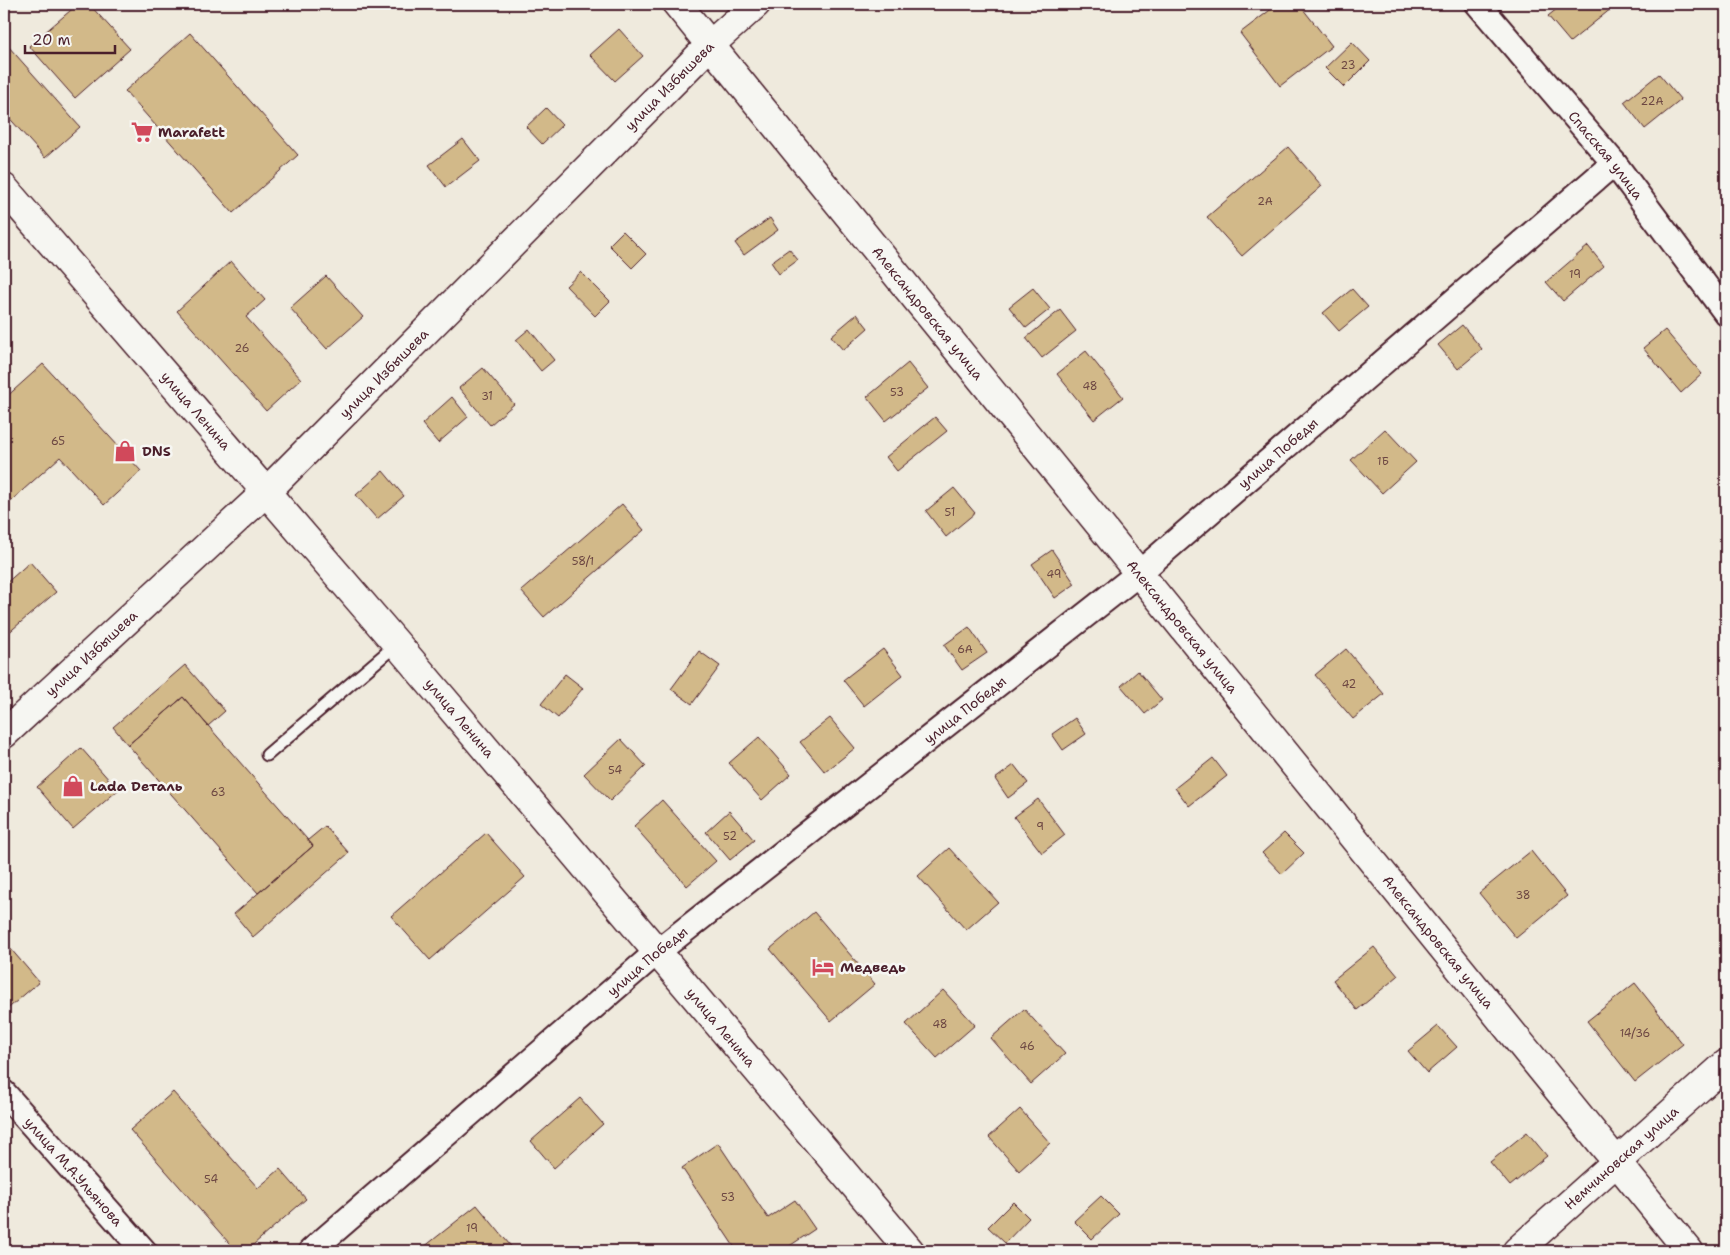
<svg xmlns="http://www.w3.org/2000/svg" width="1730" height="1255" font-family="'Shantell Sans',sans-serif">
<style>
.building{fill:#d2b989;stroke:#4a1f2b}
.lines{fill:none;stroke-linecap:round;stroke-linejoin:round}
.service-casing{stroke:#4a1f2b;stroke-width:15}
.minor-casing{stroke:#4a1f2b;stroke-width:28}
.tertiary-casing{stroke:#4a1f2b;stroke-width:31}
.secondary-casing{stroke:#4a1f2b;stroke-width:31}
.service{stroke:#f6f6f2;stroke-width:11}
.minor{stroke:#f6f6f2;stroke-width:24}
.tertiary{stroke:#f6f6f2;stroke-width:28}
.secondary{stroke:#f6f6f2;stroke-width:28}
.labels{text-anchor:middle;stroke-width:5;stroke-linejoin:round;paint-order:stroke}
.number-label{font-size:11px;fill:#6c4642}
.street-label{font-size:14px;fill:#4a1f2b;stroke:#f6f6f2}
.poi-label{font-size:14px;font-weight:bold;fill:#4a1f2b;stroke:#f6f6f2;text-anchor:start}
</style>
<rect width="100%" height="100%" fill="#efeadd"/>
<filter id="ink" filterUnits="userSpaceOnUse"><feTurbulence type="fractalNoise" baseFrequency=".02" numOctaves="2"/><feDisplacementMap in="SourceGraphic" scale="10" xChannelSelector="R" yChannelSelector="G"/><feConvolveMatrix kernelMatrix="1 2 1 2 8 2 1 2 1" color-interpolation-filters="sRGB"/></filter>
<g filter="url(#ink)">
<path class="building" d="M78,4H89L130,49L75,98L29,46Z
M1278,4H1299L1332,46L1280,86L1240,33Z
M1563,4H1617L1570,42L1548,16Z
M619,29L643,56L615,81L590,55Z
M190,33L298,155L233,213L125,91Z
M1352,42L1370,61L1344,87L1325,68Z
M8,46L80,127L45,158L4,112V50Z
M1659,74L1681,100L1645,129L1624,102Z
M546,108L562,125L542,144L526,127Z
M463,139L480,161L446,187L429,165Z
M1288,147L1322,186L1242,256L1207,217Z
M770,218L778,230L744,255L735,243Z
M623,231L646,254L632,268L609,245Z
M1588,246L1604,266L1563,301L1546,282Z
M789,249L798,260L779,274L771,262Z
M231,261L265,300L246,317L301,379L266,411L177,311Z
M581,272L610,301L595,316L566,286Z
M326,276L363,317L327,349L290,308Z
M1033,288L1050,309L1026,328L1009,307Z
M1352,289L1368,307L1339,331L1323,313Z
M1060,310L1076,331L1042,358L1026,338Z
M857,314L868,328L843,350L831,336Z
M1462,325L1482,349L1458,369L1438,345Z
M529,329L554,360L541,371L516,340Z
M1665,330L1702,374L1681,393L1643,348Z
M1086,351L1123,397L1094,420L1057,374Z
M908,363L928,388L886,421L867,397Z
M43,364L141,471L104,505L60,457L4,507V399Z
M483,368L514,404L490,425L459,388Z
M452,397L468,417L438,443L422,424Z
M935,417L947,431L897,471L886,457Z
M1385,429L1416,462L1382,493L1351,460Z
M383,471L404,496L377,519L356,495Z
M954,488L975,513L946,537L926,511Z
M622,504L644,530L544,617L521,591Z
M1052,550L1075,584L1055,598L1032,564Z
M30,562L56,592L6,635L4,633V585Z
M969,627L987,653L962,670L944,645Z
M883,649L903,675L864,706L843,680Z
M1346,649L1384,694L1353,719L1315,675Z
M699,651L720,666L692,704L671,689Z
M185,665L225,711L208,726L183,697L128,745L113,727Z
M1138,671L1162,700L1145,714L1121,686Z
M565,674L583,688L558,718L541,704Z
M183,697L313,846L258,893L128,745Z
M830,718L855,748L825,772L800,742Z
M1075,718L1086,734L1063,750L1052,734Z
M759,737L791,774L762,800L729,763Z
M621,739L646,766L610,801L584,774Z
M81,748L118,790L73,829L37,787Z
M1213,758L1227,776L1189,806L1175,788Z
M1014,765L1028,783L1008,798L995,779Z
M1038,799L1065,835L1042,853L1014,817Z
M662,800L716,861L687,886L634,826Z
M729,811L754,840L730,860L706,832Z
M325,826L349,853L253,937L234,914L313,846L308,840Z
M486,833L525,877L430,960L391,916Z
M1284,833L1304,853L1282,874L1262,853Z
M949,848L998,902L966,930L918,876Z
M1531,851L1567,896L1516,938L1479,893Z
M814,912L875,984L831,1021L770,949Z
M4,941L39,982L4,1012Z
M1374,947L1398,976L1357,1010L1333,980Z
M1635,983L1683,1044L1635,1082L1587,1021Z
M943,990L975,1025L937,1058L906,1024Z
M1024,1009L1065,1054L1031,1084L991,1038Z
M1438,1026L1457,1047L1427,1073L1408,1051Z
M173,1092L258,1188L280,1169L306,1199L246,1251H236L130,1130Z
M580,1098L603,1124L554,1168L531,1141Z
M1020,1109L1050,1143L1019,1171L989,1137Z
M1527,1132L1547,1156L1510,1186L1490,1162Z
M718,1143L768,1218L795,1200L815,1229L782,1251H730L735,1248L682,1168Z
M1101,1196L1119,1214L1092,1239L1074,1221Z
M1013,1202L1029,1218L1005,1243L988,1227Z
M477,1205L514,1250L512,1251H419Z
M4,1242L11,1251H4Z"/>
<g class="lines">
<g class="service-casing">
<path id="service" d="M267,755L397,644"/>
</g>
<g class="minor-casing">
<g id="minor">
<path id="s1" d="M1478,4L1614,163L1726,313"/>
<path id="s2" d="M4,1093L144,1251"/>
<path id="s3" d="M311,1251L657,952L1139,573L1614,163"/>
</g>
</g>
<g class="tertiary-casing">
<g id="tertiary">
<path id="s4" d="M677,4L1689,1251"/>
<path id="s5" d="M1517,1251L1726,1064"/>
</g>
</g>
<g class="secondary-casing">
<g id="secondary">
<path id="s6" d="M4,188L397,644L910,1251"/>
<path id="s7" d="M4,734L266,492L711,44L756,4"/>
</g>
</g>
<use href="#service" class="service"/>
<use href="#minor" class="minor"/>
<use href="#tertiary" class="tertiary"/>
<use href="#secondary" class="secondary"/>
</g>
</g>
<defs>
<g id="supermarket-bare" transform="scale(1.725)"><path d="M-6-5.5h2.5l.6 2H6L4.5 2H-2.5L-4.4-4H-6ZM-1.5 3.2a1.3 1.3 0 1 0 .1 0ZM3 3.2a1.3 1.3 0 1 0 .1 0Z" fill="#d1495b" stroke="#f6f6f2" stroke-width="2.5" paint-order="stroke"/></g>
<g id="shop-bare" transform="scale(1.725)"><path d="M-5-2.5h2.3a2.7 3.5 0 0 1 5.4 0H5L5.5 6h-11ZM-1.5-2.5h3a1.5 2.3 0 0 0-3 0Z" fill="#d1495b" stroke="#f6f6f2" stroke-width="2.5" paint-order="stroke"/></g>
<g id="hotel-bare" transform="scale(1.725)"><path d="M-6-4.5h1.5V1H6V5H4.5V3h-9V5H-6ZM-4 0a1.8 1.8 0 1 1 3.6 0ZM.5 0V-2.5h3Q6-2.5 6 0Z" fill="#d1495b" stroke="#f6f6f2" stroke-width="2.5" paint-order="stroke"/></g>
</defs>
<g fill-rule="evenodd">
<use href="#supermarket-bare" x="142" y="132"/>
<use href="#shop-bare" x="125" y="451"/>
<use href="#shop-bare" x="73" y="786"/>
<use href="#hotel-bare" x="823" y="967"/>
</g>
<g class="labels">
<g class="number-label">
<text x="1348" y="69">23</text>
<text x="1652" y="105">22А</text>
<text x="1265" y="205">2А</text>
<text x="1575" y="278">19</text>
<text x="242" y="352">26</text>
<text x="1090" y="390">48</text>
<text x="897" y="396">53</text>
<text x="487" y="400">31</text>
<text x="58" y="445">65</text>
<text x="1383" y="465">1Б</text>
<text x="950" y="516">51</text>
<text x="583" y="565">58/1</text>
<text x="1054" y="578">49</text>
<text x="965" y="653">6А</text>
<text x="1349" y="688">42</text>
<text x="615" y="774">54</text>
<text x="218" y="796">63</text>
<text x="1040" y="830">9</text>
<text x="730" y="840">52</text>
<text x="1523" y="899">38</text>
<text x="940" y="1028">48</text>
<text x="1635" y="1037">14/36</text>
<text x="1027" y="1050">46</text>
<text x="211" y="1183">54</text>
<text x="728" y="1201">53</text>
<text x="472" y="1232">19</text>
</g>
<g class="street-label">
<text dy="5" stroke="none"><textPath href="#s7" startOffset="929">улица Избышева</textPath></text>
<text dy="5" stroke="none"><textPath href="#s1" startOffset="198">Спасская улица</textPath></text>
<text dy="5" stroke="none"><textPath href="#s4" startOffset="398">Александровская улица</textPath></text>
<text dy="5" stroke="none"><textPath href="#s7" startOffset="524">улица Избышева</textPath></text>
<text dy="5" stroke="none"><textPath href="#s6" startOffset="294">улица Ленина</textPath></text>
<text dy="5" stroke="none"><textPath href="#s3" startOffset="1254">улица Победы</textPath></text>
<text dy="5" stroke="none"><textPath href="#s4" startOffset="802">Александровская улица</textPath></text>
<text dy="5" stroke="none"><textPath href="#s7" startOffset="119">улица Избышева</textPath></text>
<text dy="5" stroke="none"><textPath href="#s3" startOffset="849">улица Победы</textPath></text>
<text dy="5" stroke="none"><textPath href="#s6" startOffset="699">улица Ленина</textPath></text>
<text dy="5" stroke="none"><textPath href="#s4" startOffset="1208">Александровская улица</textPath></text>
<text dy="5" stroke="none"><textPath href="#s3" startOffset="444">улица Победы</textPath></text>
<text dy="5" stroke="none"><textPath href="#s6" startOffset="1104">улица Ленина</textPath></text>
<text dy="5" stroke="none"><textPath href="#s5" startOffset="140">Немчиновская улица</textPath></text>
<text dy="5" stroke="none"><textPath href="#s2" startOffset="105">улица М.А.Ульянова</textPath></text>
</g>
<g class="poi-label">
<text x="158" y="137">Marafett</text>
<text x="142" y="456">DNS</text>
<text x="90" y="791">Lada Dеталь</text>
<text x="840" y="972">Медведь</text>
</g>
</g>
<rect width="1730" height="1255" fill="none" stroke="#f6f6f2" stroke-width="20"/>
<rect x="10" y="10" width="1710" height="1235" fill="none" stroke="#4a1f2b" stroke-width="2" filter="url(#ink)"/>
<path d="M25 45v8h90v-8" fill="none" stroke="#4a1f2b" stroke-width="2.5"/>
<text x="32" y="45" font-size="15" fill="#4a1f2b" stroke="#f6f6f2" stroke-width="4" paint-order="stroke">20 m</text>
</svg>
